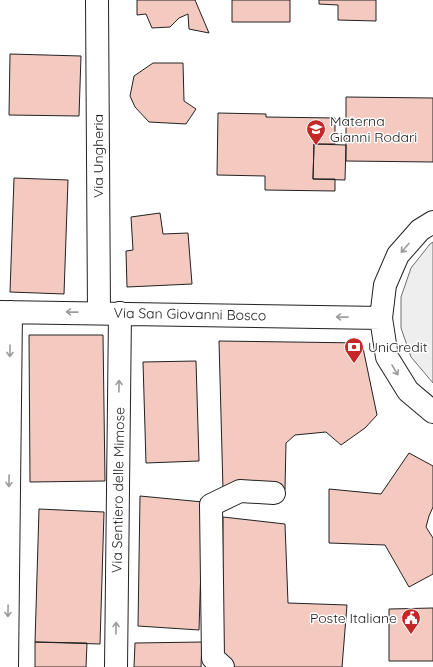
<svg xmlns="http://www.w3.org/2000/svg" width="433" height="667" font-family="Quicksand,sans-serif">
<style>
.green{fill:#eee;stroke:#6f6f6f}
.building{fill:#f3c9c0;stroke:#222}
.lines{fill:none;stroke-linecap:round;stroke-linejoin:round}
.minor-casing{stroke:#222;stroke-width:24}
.minor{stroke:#fff;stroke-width:22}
.oneway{stroke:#9c9c9c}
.labels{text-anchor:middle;stroke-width:3;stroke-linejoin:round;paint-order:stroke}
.poi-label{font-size:14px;fill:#222;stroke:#fff;text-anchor:start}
.street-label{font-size:14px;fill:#222;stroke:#fff}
</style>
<rect width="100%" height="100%" fill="#fff"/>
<path class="green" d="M433,242V383L411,357L401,328V297L411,268L430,244Z"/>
<path class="building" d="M137,0H195L209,33L189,29L188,14L179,18L170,27L152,28L146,14L137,15Z
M232,0H290V22H232Z
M319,0H376V21L338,20V5L319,4Z
M10,54L81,56L79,116L9,115Z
M153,63H183L184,101L196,109L186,124L149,122L135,107L130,96L134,76Z
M346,97L433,98V162L346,161Z
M218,113L266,114V117L335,118V144H314L313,179H335V191L265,190V176L217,175Z
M314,144L346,145L345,180L313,179Z
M14,178L68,180L64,294L10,292Z
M160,213L163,234L188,233L192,284L127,287L126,251L133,250L131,217Z
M29,335H103L105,481L30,482Z
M219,341L362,343L377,415L365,428L341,445L326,432L295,435L286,443L285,489L223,490Z
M196,361L199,461L146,463L143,362Z
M409,453L433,466V507L429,516L426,527L433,538V574L409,587L385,545L329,543V489L381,494Z
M140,496L203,502L199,630L138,626Z
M39,509L104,512L100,644L35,642Z
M223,517L285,524L288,603L347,605L342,667H228L222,663Z
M433,608V661H389V609Z
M35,642L87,643L86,667H35Z
M202,642L201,667H134L135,643Z"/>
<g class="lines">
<g class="minor-casing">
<path id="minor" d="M97,0L99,313
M433,222L420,230L398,255L385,285L381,318L387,357L408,391L433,412
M0,312L381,318
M7,667L11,312
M116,667L120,313
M223,667L213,658L211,505L240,491L274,493"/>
</g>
<use href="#minor" class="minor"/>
</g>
<defs><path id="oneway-shaft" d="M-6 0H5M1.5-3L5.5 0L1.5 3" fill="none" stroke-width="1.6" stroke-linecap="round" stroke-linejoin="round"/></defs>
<g class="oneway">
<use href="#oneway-shaft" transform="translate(405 248) rotate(131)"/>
<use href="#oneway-shaft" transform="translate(72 312) rotate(-179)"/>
<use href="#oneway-shaft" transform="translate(342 317) rotate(-179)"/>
<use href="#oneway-shaft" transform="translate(10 351) rotate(91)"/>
<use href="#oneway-shaft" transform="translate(395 370) rotate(59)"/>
<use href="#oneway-shaft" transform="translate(119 386) rotate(-89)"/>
<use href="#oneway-shaft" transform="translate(9 481) rotate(91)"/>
<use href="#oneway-shaft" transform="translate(8 611) rotate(91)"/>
<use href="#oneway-shaft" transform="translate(116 628) rotate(-89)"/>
</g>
<defs>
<g id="school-pin" transform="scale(1)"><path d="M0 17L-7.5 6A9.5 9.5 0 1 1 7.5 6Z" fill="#c62828" stroke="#fff"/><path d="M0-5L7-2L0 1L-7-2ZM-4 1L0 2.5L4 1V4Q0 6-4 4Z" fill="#fff"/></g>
<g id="bank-pin" transform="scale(1)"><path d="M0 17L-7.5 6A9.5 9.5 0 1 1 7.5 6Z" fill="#c62828" stroke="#fff"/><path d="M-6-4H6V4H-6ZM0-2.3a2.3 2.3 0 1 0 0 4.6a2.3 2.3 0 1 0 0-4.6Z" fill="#fff"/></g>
<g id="civic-pin" transform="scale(1)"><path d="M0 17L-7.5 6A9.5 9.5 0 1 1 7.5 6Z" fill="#c62828" stroke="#fff"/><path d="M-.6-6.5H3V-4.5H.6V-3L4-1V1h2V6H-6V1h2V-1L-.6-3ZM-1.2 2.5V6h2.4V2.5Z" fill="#fff"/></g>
</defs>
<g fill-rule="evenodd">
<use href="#school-pin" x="316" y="129"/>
<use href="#bank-pin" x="354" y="347"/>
<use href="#civic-pin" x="411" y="618"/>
</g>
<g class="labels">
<g class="poi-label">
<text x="330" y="126">Materna<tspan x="330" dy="16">Gianni Rodari</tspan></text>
<text x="368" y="352">UniCredit</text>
<text x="397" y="623" text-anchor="end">Poste Italiane</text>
</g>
<g class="street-label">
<text transform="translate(98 156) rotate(-90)" y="5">Via Ungheria</text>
<text transform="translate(190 314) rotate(1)" y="5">Via San Giovanni Bosco</text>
<text transform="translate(118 490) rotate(-89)" y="5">Via Sentiero delle Mimose</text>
</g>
</g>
</svg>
